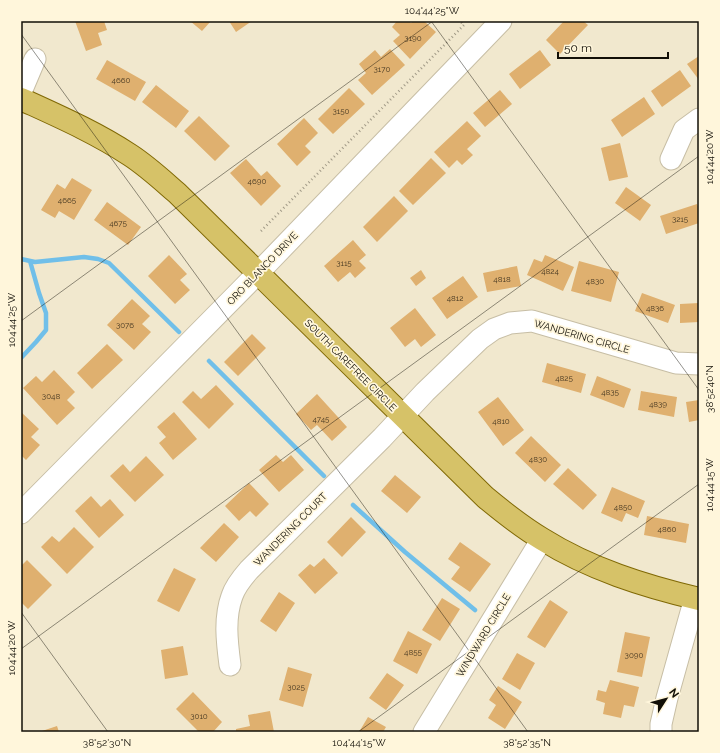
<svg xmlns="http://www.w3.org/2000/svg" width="720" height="753" font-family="Raleway,sans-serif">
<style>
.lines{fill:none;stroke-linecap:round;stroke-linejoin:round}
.stream{stroke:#70bfe9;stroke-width:4.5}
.building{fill:#dfb06f}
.minor-casing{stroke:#c7bea5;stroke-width:23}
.major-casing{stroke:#806905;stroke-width:24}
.path{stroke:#a09986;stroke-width:2.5;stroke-dasharray:1 3;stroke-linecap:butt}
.minor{stroke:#fff;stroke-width:21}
.major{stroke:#d6c268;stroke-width:22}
.ticks{fill:none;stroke:#120f07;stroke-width:1;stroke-opacity:0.45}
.labels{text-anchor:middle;stroke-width:3.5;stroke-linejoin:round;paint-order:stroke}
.number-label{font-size:8px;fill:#453721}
.street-label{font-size:10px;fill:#120f07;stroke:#fff6db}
.neatline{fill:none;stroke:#120f07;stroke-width:1.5}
.ticks-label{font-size:10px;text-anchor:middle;fill:#120f07}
</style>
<rect width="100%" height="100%" fill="#f1e8ce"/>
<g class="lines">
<path class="stream" d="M21,259L35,262L84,257L98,259L109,263L179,332
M21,358L36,342L46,330V313L39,293L30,261
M209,361L324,476
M353,505L405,552L475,610"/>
</g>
<path class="building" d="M75,21H104L107,30L98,33L102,45L86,51Z
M190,21H211L202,31Z
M229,21H252L236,32Z
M397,21H409L411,23L413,21H424L436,32L410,59L393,41L400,35L392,27Z
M564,21H583L588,25L560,54L546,40Z
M390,49L405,65L372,95L358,80L366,73L359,64L375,50L381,57Z
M540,50L551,65L520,89L509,74Z
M699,56V80L687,64Z
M107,60L146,82L135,101L96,79Z
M680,70L691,86L662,107L651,91Z
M156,85L189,111L176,128L142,102Z
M349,88L365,104L333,134L318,119Z
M500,90L512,104L485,127L473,113Z
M644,97L655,114L622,137L611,120Z
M199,116L230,146L215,161L184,131Z
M304,118L318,133L305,146L311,152L297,166L277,144Z
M467,121L481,136L467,149L473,155L462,165L457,160L449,168L434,152Z
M620,143L628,177L609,181L601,148Z
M431,158L446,173L413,205L399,191Z
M246,159L261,176L267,171L281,186L261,206L230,173Z
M72,178L92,190L74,220L59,211L55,218L41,210L57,184L65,189Z
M626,187L651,205L640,221L615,203Z
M394,196L408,211L377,242L363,227Z
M107,202L141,227L128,245L94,220Z
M697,204L699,209V223L666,234L660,216Z
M353,240L366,255L359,261L366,268L355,278L350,272L338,282L324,266Z
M169,255L187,274L180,280L190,290L175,304L148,276Z
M545,255L574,267L563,291L527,275L534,259L542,262Z
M579,261L619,272L611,302L571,291Z
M517,266L521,286L487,292L483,273Z
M421,270L426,278L416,286L410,278Z
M463,276L478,297L447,319L432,298Z
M642,293L675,305L668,323L635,311Z
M132,299L150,316L142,324L151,332L134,350L107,325Z
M699,303V322L680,323V304Z
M415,308L436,335L421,347L415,339L405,347L390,328Z
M252,334L266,348L238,376L224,362Z
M107,344L123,360L92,389L77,373Z
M547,363L586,374L581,393L542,382Z
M54,370L75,392L67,400L75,408L57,425L23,388L36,376L42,382Z
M597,376L631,389L624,408L590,395Z
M216,385L234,404L209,429L182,402L193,391L201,399Z
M641,391L677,397L674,417L638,410Z
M317,394L347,427L332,441L317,425L311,430L296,414Z
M498,397L524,430L503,446L478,412Z
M699,400V420L689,422L686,402Z
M21,412L39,429L31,437L40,445L26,460L21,455Z
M174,412L197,439L173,460L159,443L166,437L157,427Z
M531,436L561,465L545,482L515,453Z
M276,455L283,462L291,455L304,470L279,492L259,470Z
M146,456L164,475L135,502L110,476L123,464L130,472Z
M568,468L597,495L583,510L553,484Z
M395,475L421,497L407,513L381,491Z
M249,483L269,504L256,517L250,511L239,521L225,506Z
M612,487L645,501L638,518L626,513L622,522L601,513Z
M91,496L101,507L110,499L124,515L99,538L75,511Z
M647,516L689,524L686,543L644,535Z
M351,517L366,532L342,557L327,542Z
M224,523L239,537L216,562L200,548Z
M74,527L94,547L67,574L41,547L52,536L59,542Z
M460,542L491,564L470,592L451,579L460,567L448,559Z
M324,558L338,573L315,594L298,575L310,564L314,567Z
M27,560L52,585L28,609L21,602V566Z
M174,568L196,579L179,612L157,601Z
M279,592L295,603L276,632L260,621Z
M442,598L460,609L440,641L422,630Z
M550,600L568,612L545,648L527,637Z
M408,631L432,644L417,674L393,661Z
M625,632L650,637L642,677L617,672Z
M183,646L188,675L165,679L161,650Z
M517,653L535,663L520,690L502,679Z
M288,667L312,674L303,707L279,700Z
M387,673L404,685L386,710L369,698Z
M610,680L639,687L634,707L624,705L621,718L603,714L605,703L596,700L598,690L606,692Z
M498,686L522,702L505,729L488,718L496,705L489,700Z
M193,692L222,722L213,732H199L176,709Z
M270,711L274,732H236V729L250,726L248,715Z
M368,717L386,727L383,732H359Z
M57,726L59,732H39Z"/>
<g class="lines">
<g class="minor-casing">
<path id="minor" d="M21,92L35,59
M671,159L684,130L699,119
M21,513L258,273L501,21
M230,665C227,642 224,618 232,596C235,587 242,578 249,570L382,438L425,392L480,339L494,329L510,323L532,321L676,363L699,364
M424,732L542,539
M661,732V724L667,698L695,598"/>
</g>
<g class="major-casing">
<path id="major" d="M21,99C58,116 95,132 130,155C147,166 162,180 177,193L485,497C503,512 522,527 542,539C590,569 644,586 699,599"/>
</g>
<path class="path" d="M261,231L464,25L460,21"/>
<use href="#minor" class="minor"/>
<use href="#major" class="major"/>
</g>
<path class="ticks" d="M431,21L699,390M21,34L528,732M21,321L433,21M21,612L108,732M21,649L699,156M358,732L699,484"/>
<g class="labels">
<g class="number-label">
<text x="413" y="41">3190</text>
<text x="382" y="72">3170</text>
<text x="121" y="83">4660</text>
<text x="341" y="114">3150</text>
<text x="257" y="184">4690</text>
<text x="67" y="203">4665</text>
<text x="680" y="222">3215</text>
<text x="118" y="226">4675</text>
<text x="344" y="266">3115</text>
<text x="550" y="274">4824</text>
<text x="502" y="282">4818</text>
<text x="595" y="284">4830</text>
<text x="455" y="301">4812</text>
<text x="655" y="311">4836</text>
<text x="125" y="328">3076</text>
<text x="564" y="381">4825</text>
<text x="610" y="395">4835</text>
<text x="51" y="399">3048</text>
<text x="658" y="407">4839</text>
<text x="321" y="422">4745</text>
<text x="501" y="424">4810</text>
<text x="538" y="462">4830</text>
<text x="623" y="510">4850</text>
<text x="667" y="532">4860</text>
<text x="413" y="655">4855</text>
<text x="634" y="658">3090</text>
<text x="296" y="690">3025</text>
<text x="199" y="719">3010</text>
</g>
<g class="street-label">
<text transform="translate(262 268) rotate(-46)" y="4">ORO BLANCO DRIVE</text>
<text transform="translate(582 336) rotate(16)" y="4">WANDERING CIRCLE</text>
<text transform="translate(351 365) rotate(45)" y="4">SOUTH CAREFREE CIRCLE</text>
<text transform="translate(290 529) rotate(-45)" y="4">WANDERING COURT</text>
<text transform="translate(483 635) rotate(-59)" y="4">WINDWARD CIRCLE</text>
</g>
</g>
<rect width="720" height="753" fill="none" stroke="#fff6db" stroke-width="44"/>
<g transform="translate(666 699) rotate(54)" stroke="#fff6db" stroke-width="3" paint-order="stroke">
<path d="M0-3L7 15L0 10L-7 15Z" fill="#120f07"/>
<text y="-6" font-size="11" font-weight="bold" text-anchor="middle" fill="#120f07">N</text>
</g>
<path d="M558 52v6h110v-6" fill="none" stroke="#120f07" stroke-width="2"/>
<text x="564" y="52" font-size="12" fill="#120f07" stroke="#fff6db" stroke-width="3" paint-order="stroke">50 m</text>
<rect x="22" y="22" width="676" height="709" class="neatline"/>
<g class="ticks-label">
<text x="432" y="14">104°44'25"W</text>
<text transform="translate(709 157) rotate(-90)" y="4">104°44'20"W</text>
<text transform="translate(11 320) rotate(-90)" y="4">104°44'25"W</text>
<text transform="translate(709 389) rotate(-90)" y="4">38°52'40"N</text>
<text transform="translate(709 485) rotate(-90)" y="4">104°44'15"W</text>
<text transform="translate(11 648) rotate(-90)" y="4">104°44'20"W</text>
<text x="107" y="746">38°52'30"N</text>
<text x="359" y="746">104°44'15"W</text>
<text x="527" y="746">38°52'35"N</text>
</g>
</svg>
